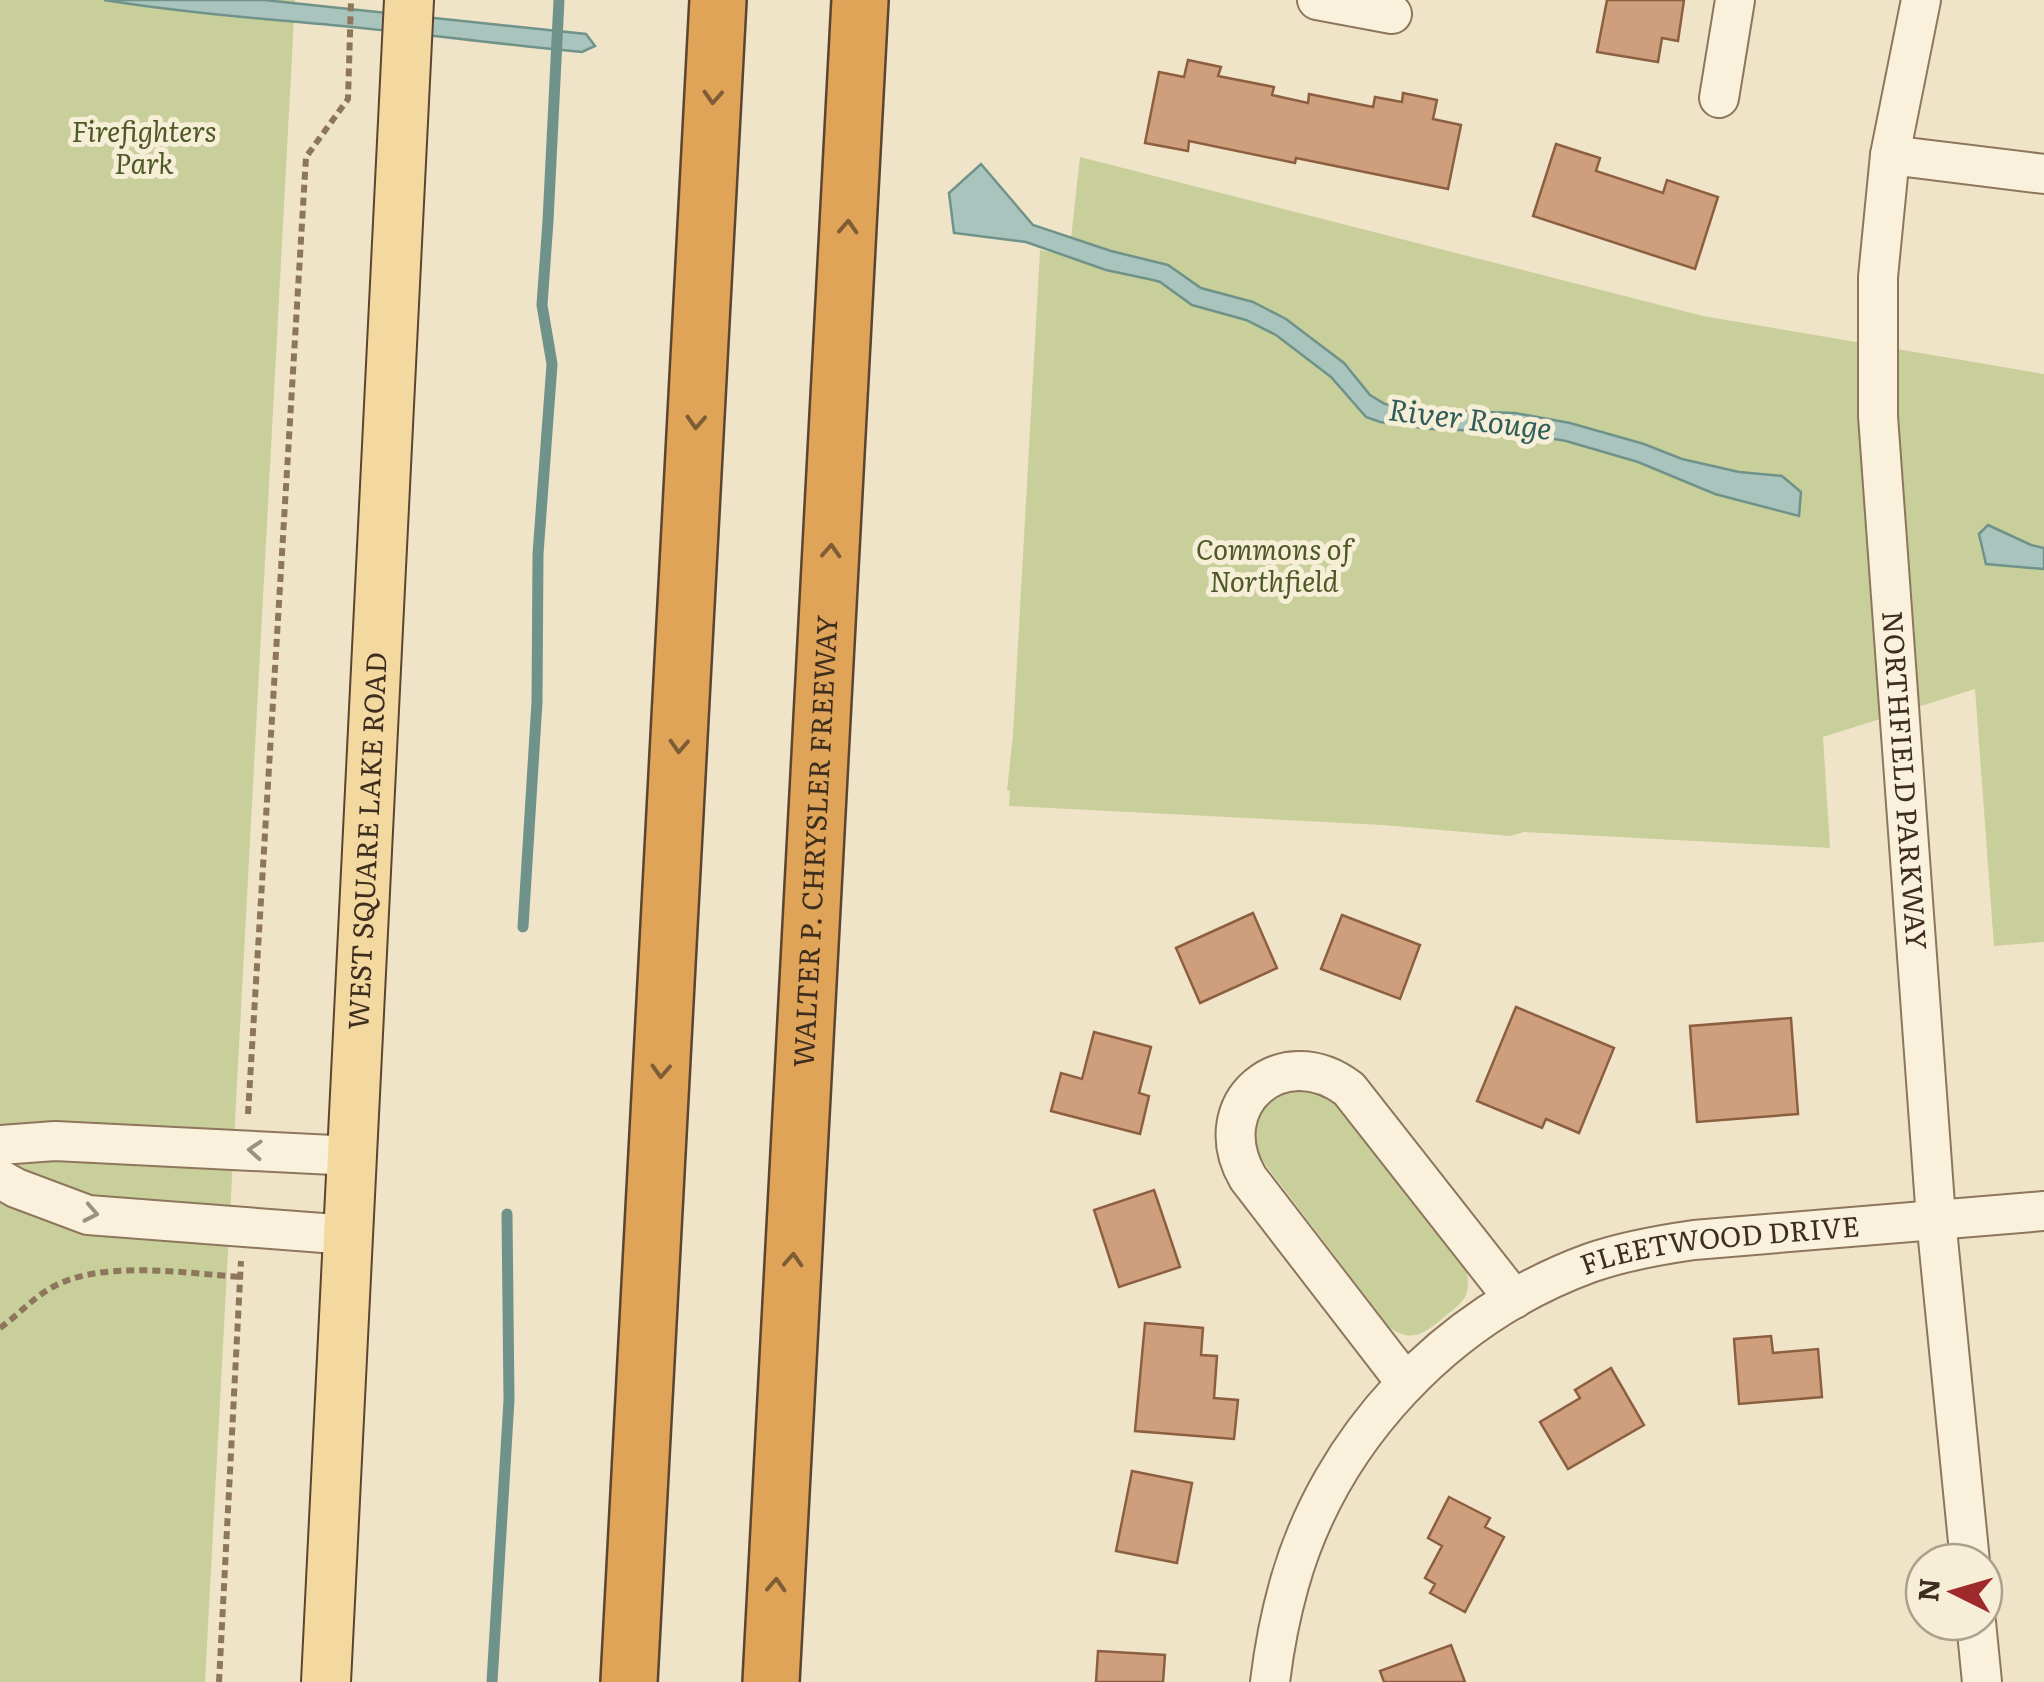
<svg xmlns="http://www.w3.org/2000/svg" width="2044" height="1682" font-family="Literata,serif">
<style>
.green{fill:#c9cf9b}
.water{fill:#a9c4bc;stroke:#6f938a;stroke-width:2.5}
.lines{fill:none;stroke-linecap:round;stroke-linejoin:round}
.stream{stroke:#6f938a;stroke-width:11}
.building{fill:#cf9f7d;stroke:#8d5f41;stroke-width:2.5}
.minor-casing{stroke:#8d765c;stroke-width:42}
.major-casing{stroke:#5b4430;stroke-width:52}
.highway-casing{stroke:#5b4430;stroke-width:60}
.path{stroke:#8d765c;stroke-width:6;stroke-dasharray:8 5;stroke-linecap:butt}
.minor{stroke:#faf1dc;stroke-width:38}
.major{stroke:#f3d9a0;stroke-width:48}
.highway{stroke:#e0a458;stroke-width:55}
.oneway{stroke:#7e5d36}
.oneway2{stroke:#9c907e}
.labels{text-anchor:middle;stroke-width:10;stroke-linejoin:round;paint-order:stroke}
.park-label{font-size:28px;font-style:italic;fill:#4d5a26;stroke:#f7eed8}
.street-label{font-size:28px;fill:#3d2e20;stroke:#f7eed8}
.water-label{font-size:30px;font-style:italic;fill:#2f5d5a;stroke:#f7eed8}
</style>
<rect width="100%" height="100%" fill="#f0e4c8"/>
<path class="green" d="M0,0H295L205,1682H0Z
M1080,157L1703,316L2044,374V942L1994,946L1975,689L1823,737L1830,848L1524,832L1510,836L1383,825L1009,806L1010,791L1007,790L1013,734L1040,250L1069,256Z
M1295,1091C1313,1091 1323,1095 1337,1106L1467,1272C1468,1281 1469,1289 1465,1297C1461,1304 1454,1309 1448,1314C1428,1330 1415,1345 1390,1328L1258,1155C1246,1123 1264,1099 1295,1091Z"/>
<path class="water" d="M104,0H264L586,34L595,46L582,52C498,44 415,33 331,25C255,18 179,12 104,0Z
M981,164L1033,225L1111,251L1168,265L1201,288L1253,302L1286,319L1344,363L1370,395L1385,404L1433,410L1515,413L1570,423L1644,444L1682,459L1739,472L1782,476L1801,492L1799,516L1715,494L1638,462L1566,441L1514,432L1431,429L1380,422L1366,417L1331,377L1276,335L1246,320L1192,305L1160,282L1153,280L1106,270L1026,242L954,233L949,193Z
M1988,525L2031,545L2044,548V569L1986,564L1979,534Z"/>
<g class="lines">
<path class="stream" d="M523,927L537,702L538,554L552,364L542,305L548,221L559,0
M492,1682L509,1400L507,1214"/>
</g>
<path class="building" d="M1607,0H1684L1678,41L1662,38L1658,62L1597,52Z
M1188,60L1221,67L1218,76L1274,87L1272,95L1308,103L1309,94L1373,107L1375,97L1402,102L1403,93L1437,100L1433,119L1461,125L1448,189L1296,158L1295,163L1189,141L1188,151L1145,143L1159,72L1184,77Z
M1556,144L1600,158L1596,171L1663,193L1667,180L1718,197L1695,269L1533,216Z
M1253,913L1277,968L1200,1003L1176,948Z
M1342,915L1420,945L1400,999L1321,969Z
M1516,1007L1614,1048L1579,1133L1546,1119L1542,1128L1477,1101Z
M1791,1018L1798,1114L1697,1122L1690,1026Z
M1094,1032L1151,1047L1139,1093L1149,1096L1140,1134L1051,1111L1061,1073L1082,1079Z
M1154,1190L1180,1267L1119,1287L1094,1210Z
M1145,1323L1203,1328L1201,1355L1217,1356L1214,1398L1238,1400L1234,1439L1135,1431Z
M1771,1336L1773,1353L1818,1349L1822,1397L1739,1404L1734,1339Z
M1611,1368L1644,1425L1568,1469L1540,1422L1580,1398L1575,1390Z
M1132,1471L1192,1483L1177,1563L1116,1551Z
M1449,1497L1490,1518L1485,1527L1504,1537L1465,1612L1430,1593L1435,1584L1425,1578L1442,1546L1428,1538Z
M1451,1645L1465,1682H1384L1380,1671Z
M1098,1651L1165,1655L1163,1682H1096Z"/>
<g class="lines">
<g class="minor-casing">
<g id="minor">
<path d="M1317,0L1392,14"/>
<path id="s1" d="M1921,0L1890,155L1878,277V416L1936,1219L1970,1562"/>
<path d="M1719,98L1735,0"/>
<path d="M1890,155L2044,174"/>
<path d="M0,1145L55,1141L353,1156"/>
<path d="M0,1179L16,1188L88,1215L349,1235"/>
<path d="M1406,1383L1248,1178C1205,1104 1282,1038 1349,1089L1514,1299"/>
<path d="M1976,1622L1982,1682"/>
<path id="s2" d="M1270,1682C1274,1649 1280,1617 1289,1585C1330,1438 1447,1315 1590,1263C1624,1251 1659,1245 1694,1240L2044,1211"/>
</g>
</g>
<g class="major-casing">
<g id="major">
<path id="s3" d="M326,1682L409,0"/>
</g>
</g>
<g class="highway-casing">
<g id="highway">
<path d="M629,1682L718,0"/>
<path id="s4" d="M771,1682L860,0"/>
</g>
</g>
<path class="path" d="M248,1114L306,157L348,99L351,0
M0,1328C17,1316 31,1300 49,1289C99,1259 183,1273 241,1277
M219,1682L241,1261"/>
<use href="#minor" class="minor"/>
<use href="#major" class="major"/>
<use href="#highway" class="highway"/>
</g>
<defs><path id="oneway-chevron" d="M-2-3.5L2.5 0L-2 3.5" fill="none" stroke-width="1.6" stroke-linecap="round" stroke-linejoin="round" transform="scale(2.5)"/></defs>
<g class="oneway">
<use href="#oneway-chevron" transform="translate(713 97) rotate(93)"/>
<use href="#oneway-chevron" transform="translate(848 227) rotate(-87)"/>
<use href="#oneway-chevron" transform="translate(696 422) rotate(93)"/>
<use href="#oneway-chevron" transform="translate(831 551) rotate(-87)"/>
<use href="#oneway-chevron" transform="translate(679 746) rotate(93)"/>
<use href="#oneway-chevron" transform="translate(661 1071) rotate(93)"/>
<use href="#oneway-chevron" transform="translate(793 1260) rotate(-87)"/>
<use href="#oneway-chevron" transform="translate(776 1585) rotate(-87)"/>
</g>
<g class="oneway2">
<use href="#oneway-chevron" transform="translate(255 1150) rotate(-176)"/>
<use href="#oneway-chevron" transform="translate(91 1213) rotate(11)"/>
</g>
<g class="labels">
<g class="park-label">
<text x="144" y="142">Firefighters<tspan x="144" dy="32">Park</tspan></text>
<text x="1274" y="560">Commons of<tspan x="1274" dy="32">Northfield</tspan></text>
</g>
<g class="street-label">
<text dy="10" stroke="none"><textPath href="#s1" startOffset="785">NORTHFIELD PARKWAY</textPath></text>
<text dy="10" stroke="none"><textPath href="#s3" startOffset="842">WEST SQUARE LAKE ROAD</textPath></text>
<text dy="10" stroke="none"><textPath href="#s4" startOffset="842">WALTER P. CHRYSLER FREEWAY</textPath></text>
<text dy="10" stroke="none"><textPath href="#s2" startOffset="688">FLEETWOOD DRIVE</textPath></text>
</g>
<g class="water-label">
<text transform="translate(1470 420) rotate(7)" y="10">River Rouge</text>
</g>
</g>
<g transform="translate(1954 1592) rotate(275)"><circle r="48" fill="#f7eed8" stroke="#ada18e" stroke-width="2.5"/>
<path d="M0-8L18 38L0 25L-18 38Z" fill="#9e2a2b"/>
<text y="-15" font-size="28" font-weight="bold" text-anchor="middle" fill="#3d2e20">N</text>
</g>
</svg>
